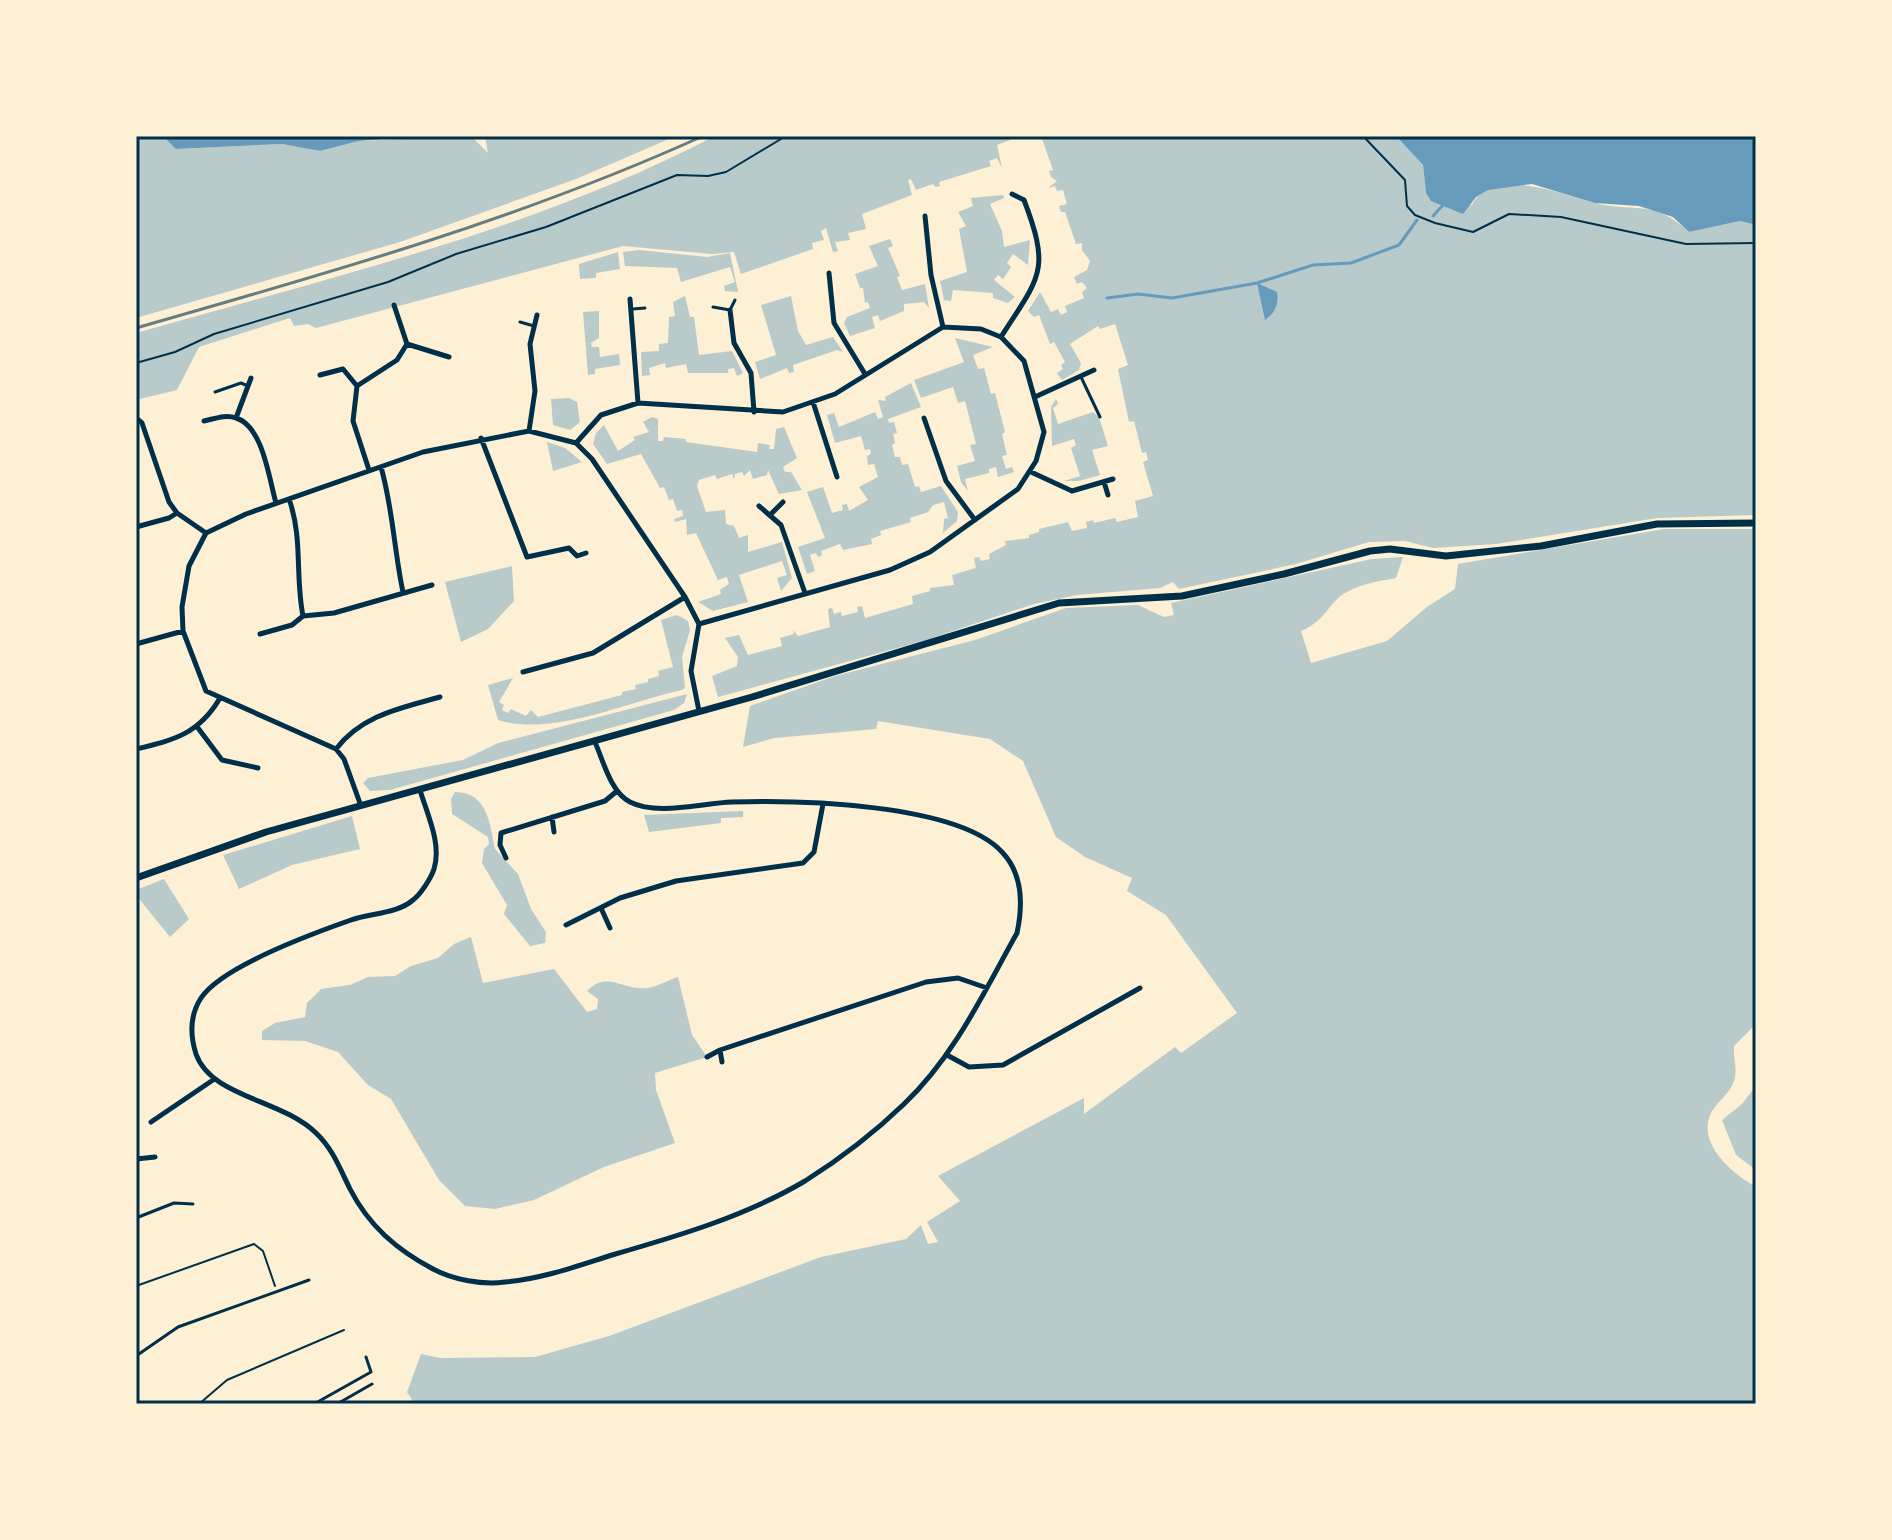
<svg xmlns="http://www.w3.org/2000/svg" width="1892" height="1540" font-family="Poppins,sans-serif">
<style>
.green{fill:#b9caca}
.water{fill:#669bbc}
.lines{fill:none;stroke-linecap:round;stroke-linejoin:round}
.stream{stroke:#669bbc;stroke-width:3}
.path{stroke:#003049;stroke-width:2}
.service{stroke:#003049;stroke-width:3}
.minor{stroke:#003049;stroke-width:5}
.tertiary{stroke:#003049;stroke-width:7}
.rail{stroke:#657d81;stroke-width:3}
.neatline{fill:none;stroke:#003049;stroke-width:3}
</style>
<rect width="100%" height="100%" fill="#fdf0d5"/>
<path class="green" d="M136,136H163L177,149L282,144L320,151L359,141L471,136L488,153L485,136H676L576,179L400,242L136,318Z
M715,136H1020L997,145L1002,168L997,158L989,161L991,166L939,182L940,186L936,187L933,184L916,190L911,179L908,180L912,195L862,214L866,229L848,233L850,240L835,242L838,251L833,252L826,228L821,231L824,240L812,243L813,249L741,274L734,252L712,254L623,246L316,328L308,324L294,326L290,318L199,347L177,390L136,400V333C328,278 537,229 715,136Z
M1041,136H1396L1423,165L1426,193L1472,205C1491,166 1563,194 1592,202C1632,214 1652,197 1689,232L1740,221L1756,225V515L1657,518L1496,544L1433,548L1405,541L1369,542L1296,564L1179,589L1173,582L1160,588L1077,595L1034,604L923,641L718,697L712,676L737,666L738,657L725,638L739,635L748,655L782,646L780,638L794,634L793,630L798,636L830,627L828,609L832,608L834,614L841,612L842,616L858,612L857,607L862,606L865,618L913,604L912,596L930,591V588L954,585L952,575L976,568L974,558L979,557L981,561L990,559L989,554L1006,545L1005,541L1029,538V535L1039,532V529L1068,522L1072,531L1087,528L1086,522L1093,520L1094,523L1115,518L1117,522L1138,517L1135,501L1153,496L1143,462L1148,460L1146,452L1142,453L1134,421L1129,422L1118,369L1128,365L1115,324L1100,329L1098,326L1070,344L1081,363L1079,370L1062,380L1057,373L1063,369L1061,365L1065,362L1054,342L1050,344L1039,315L1034,317L1028,311L1040,292L1051,312L1058,309L1061,315L1067,312L1065,306L1084,298L1082,292L1087,288L1082,282L1077,284L1074,277L1087,270L1090,261L1082,250V243L1076,244L1065,212H1061L1059,206L1067,204L1063,190L1057,191L1055,186L1048,188L1057,181L1051,177L1049,171L1053,170Z
M1003,195L1004,198L990,204L1002,231L1004,247L1030,240L1028,265L1013,254L1007,263L1011,267L1003,279L998,275L994,280L1015,297L1008,303L993,298V293L953,290L951,301L944,300L940,281L967,272L959,229L966,226L958,212L973,206L971,198Z
M890,239L893,246L888,248L900,276L897,277L902,290L925,284L929,308L924,302L904,304V311L880,321L878,315L872,317L875,328L850,336L844,323L847,317L870,308L868,302L865,303L863,288H860L855,274L878,266L869,246Z
M639,250L707,257L730,253L738,292L725,291L724,286L735,282L730,267L681,282L677,268L625,266L623,252Z
M618,252L620,269L596,273V278L580,279L579,264Z
M685,296L690,317H694L699,355L732,351L743,373L737,376L734,368L728,369V373H688L686,364L666,368L665,363L649,368L650,375L642,376L641,352L659,351V344L668,343L669,317L675,316L673,302Z
M791,296L798,331L806,345L833,337L843,352L837,350L793,365L794,372L789,373L787,368L760,379L755,362L776,355L761,305Z
M599,311V338L591,343L592,347H599L600,357L619,354L620,365L595,369V374L588,375L583,312Z
M955,338L993,347L973,355L978,369L984,368L991,394L995,393L1005,432L1002,434L1007,455L1002,456L1006,469L1012,467L1014,472L998,477L996,467L989,469V473L965,479L968,491L961,482L957,466L975,461L970,445L976,444L965,401L958,403L953,387L921,398L914,380L964,362Z
M911,383L921,407L888,419L889,423L894,422L897,433L893,434L895,443L892,445L895,457H900L902,465L908,464L915,487L919,486L921,492L941,486L958,512L957,521L943,533L944,519L948,518L944,502L933,505L928,512L910,518L911,522L880,531L881,535L871,539L872,544L843,550L840,544L821,551L822,555L818,557L816,553L810,555L815,571L807,574L798,547L825,538L807,492L823,487L832,513L843,510L842,505L847,504L849,511L868,500L859,487L878,477L874,464L868,465L867,456L871,454L870,449L865,450L861,436L835,443L827,415L834,413L839,427L875,412L878,419L883,417L878,400L886,401L885,397Z
M569,398L577,402L580,422L570,430L553,425L551,399Z
M1056,399L1058,404L1053,408L1058,424L1093,412L1099,417L1108,446L1092,450L1100,475L1079,481H1064L1080,476L1071,448L1076,445L1074,439L1052,446L1051,407Z
M652,417L658,419V441H663L664,437L686,439V442L757,452L758,443L770,445L769,449H774L776,429L784,427L797,458L783,467L785,472H791L802,490L779,494L768,470L767,475L753,479L750,470L744,476L742,472L735,474L734,480L732,474L717,479L715,475L699,480L697,486L706,512L725,510L726,524L734,526L739,538L748,535V552L782,542L792,578L781,591L777,578L787,575L782,561L739,575L748,602L713,611L698,602L721,594L720,590L729,584L727,577L718,580L696,533L687,535L686,519L675,522L674,519L683,516L682,510L677,511L673,499L669,500L664,487L660,488L641,454L607,464L593,444L596,433L604,425L618,451L635,440L633,437L649,432L643,422Z
M547,442L565,448L582,462L553,471Z
M1664,529H1756V1024L1734,1046C1733,1056 1737,1068 1735,1077C1732,1093 1718,1100 1711,1113C1696,1144 1733,1174 1756,1187V1404H415L407,1392L421,1354L440,1358L535,1357L609,1336L821,1257L906,1239L921,1225L928,1244L938,1242L927,1222L960,1201L938,1176L1084,1098V1114L1175,1047L1181,1053L1237,1013L1166,915L1127,891L1132,878L1085,857L1056,837L1023,761L990,739L878,721L876,729L774,738L743,747L750,706L835,676L975,640L1066,608L1138,605L1164,617L1174,615L1171,603L1372,559L1403,557L1396,578C1379,581 1360,584 1345,593C1327,604 1327,620 1301,631L1311,663L1387,641L1427,607L1455,589L1458,564Z
M512,566L514,601L488,629L461,642L445,582Z
M677,615L688,621L690,630L682,657L685,688L682,690C627,702 552,737 498,720L488,685L513,678L499,702L504,705L502,710L508,713L511,709L526,716L531,710L538,717L622,695V692L636,689L635,685L648,682V679L659,676L658,671L673,667L661,620Z
M687,694L684,703L674,710L390,790L370,791L363,783L368,778L463,760L498,743Z
M455,792C488,792 490,825 495,849L518,874L531,909L546,932L545,943L530,946L504,914L507,905L482,863L484,849L489,844L488,837L452,814L451,799Z
M743,811V817L721,818V823L649,832L644,815Z
M352,816L360,849L292,865L239,889L223,855Z
M164,879L189,919L170,937L136,895V890Z
M471,937L483,983L554,969L587,1012L597,1009L598,999L587,991C608,970 622,991 647,988C657,987 668,980 678,977L692,1035L707,1057L655,1073L656,1090L675,1143L604,1167L534,1200L495,1209L465,1206L439,1180L391,1099L368,1085L338,1052L305,1041L262,1040V1031L275,1023L305,1017L307,1003L321,989L350,985L368,977L395,976L411,966L438,958L454,944Z
M1756,1060V1170L1736,1155L1722,1120L1742,1104L1755,1087Z"/>
<path class="water" d="M163,136H418L359,141L320,151L282,144L176,149Z
M1396,136H1756V225L1740,221L1689,232L1673,217L1639,206L1595,203L1532,184L1488,190L1476,197L1463,214L1431,201L1426,193L1423,165Z
M1257,283L1277,292C1279,304 1275,313 1265,320Z"/>
<g class="lines">
<path class="stream" d="M1433,216L1444,204
M1107,298L1138,294L1172,298L1257,283L1313,265L1351,263L1399,245L1417,220"/>
<path class="path" d="M1363,136L1405,180L1407,206L1415,215L1435,223L1473,232L1509,214L1561,217L1686,244L1756,243
M136,363L175,352L214,334L388,282L456,254L546,227L677,175L708,176L726,172L786,136
M136,1286L254,1244L263,1251L275,1286
M199,1404L227,1380L344,1330"/>
<path class="service" d="M713,307L730,310L735,300
M633,309L645,308
M520,322L534,326
M1081,377L1100,417
M215,392L241,383L248,386
M136,1218L174,1203L193,1204
M136,1356L178,1327L309,1280
M314,1404L371,1372L366,1357
M337,1404L372,1384"/>
<path class="minor" d="M925,216L931,275L943,327
M829,273L834,323L865,374
M630,299L638,403
M394,305L407,344
M730,310L734,343L751,373L754,412
M1001,337C1040,276 1051,271 1024,200L1012,194
M320,375L343,369L357,386
M1037,396L1094,370
M813,402L837,477
M136,418L142,423L169,502L177,513L206,533
M236,418L251,378
M924,418L946,481L975,520
M204,421C214,419 225,414 236,418C263,426 269,479 276,503
M529,431L535,391L530,344L537,315
M481,438L527,557L569,548L577,556L586,553
M576,443L601,415L638,403L783,412L835,394L943,327L981,329L1001,337L1024,361L1044,432L1036,461L1018,489L930,552L890,570L699,624
M381,467C393,509 394,550 403,592
M369,470L353,421L357,386L397,360L407,344L449,357
M1031,472L1072,491L1113,479
M1104,482L1108,495
M289,499C303,538 295,576 303,616
M759,506L781,525L805,593
M771,514L783,502
M136,527L169,518L177,513
M260,634L292,625L303,616L334,613L432,585
M136,644L183,631
M523,672L593,653L685,597
M198,728L222,760L258,768
M136,749C174,740 199,734 220,698
M336,749C362,715 401,708 440,697
M420,790C427,814 442,844 434,869C431,878 421,894 413,900C397,914 370,913 351,920C314,933 222,966 201,998C190,1015 190,1035 196,1054C211,1097 281,1099 316,1133C333,1149 340,1169 350,1189C369,1226 397,1250 433,1269C454,1280 482,1285 505,1282C542,1279 577,1266 612,1255C678,1236 746,1216 805,1181C840,1159 874,1133 904,1104C954,1057 984,992 1017,933C1023,905 1023,874 1002,852C957,803 797,800 732,802C702,803 657,816 630,802C610,792 603,759 594,740
M361,806L344,759L336,749L206,691L183,631L182,607L189,566L206,533L246,514L423,452L529,431L576,443L592,459L685,597L699,624L691,671L699,711
M552,817L554,832
M506,858L500,845L501,833L605,801L617,791
M601,908L610,928
M566,925L620,898L676,881L803,863L814,852L823,804
M947,1055L969,1067L1003,1065L1140,988
M707,1057L720,1050
M722,1062L720,1050L926,982L958,978L987,988
M151,1122L213,1080
M136,1159L155,1157
M136,1404H141"/>
<path class="tertiary" d="M136,878L266,832L752,697L1059,603L1182,596L1284,574L1370,551L1390,549L1446,556L1541,546L1657,524L1756,523"/>
<path class="rail" d="M136,328C329,273 520,219 703,136"/>
</g>
<rect width="1892" height="1540" fill="none" stroke="#fdf0d5" stroke-width="276"/>
<rect x="138" y="138" width="1616" height="1264" class="neatline"/>
</svg>
